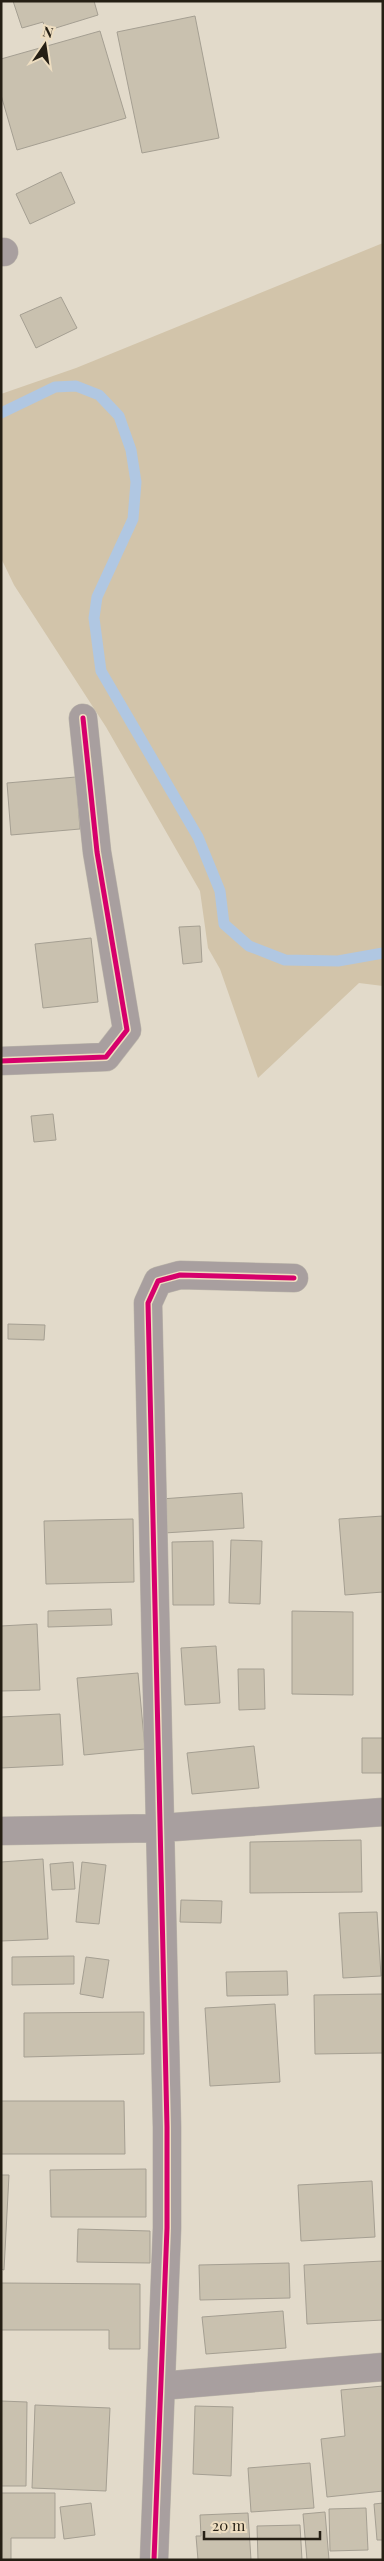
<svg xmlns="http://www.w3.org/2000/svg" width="384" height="2561" font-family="'Playfair Display',serif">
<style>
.green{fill:#d2c4aa}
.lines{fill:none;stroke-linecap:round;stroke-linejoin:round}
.stream{stroke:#b0c7e2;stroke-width:11}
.building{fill:#c9c1af;stroke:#a59f92}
.street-casing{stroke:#beb8ac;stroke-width:29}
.street{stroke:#a89f9f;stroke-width:28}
.cycleway-casing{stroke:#edddc0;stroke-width:8}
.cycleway{stroke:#d6006c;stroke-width:5}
</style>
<rect width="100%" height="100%" fill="#e2daca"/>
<path class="green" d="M383,243V986L359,983L258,1078L220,969L208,948L200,891L106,727L14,585L1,558V394L76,368Z"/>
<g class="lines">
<path class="stream" d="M1,413L55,387L76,386L99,395L119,416L131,450L136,482L133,519L97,597L94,618L101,671L198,837L220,891L224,924L249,946L285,960L338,961L383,953"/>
</g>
<path class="building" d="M13,1H94L98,15L46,31L43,22L22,28Z
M195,16L219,138L142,153L117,32Z
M100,31L126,118L17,150L1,95V59Z
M61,172L75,203L30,224L16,194Z
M61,297L77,328L36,348L20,315Z
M76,777L80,829L11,835L7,783Z
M200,926L202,962L183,964L179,927Z
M91,938L98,1002L43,1008L35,944Z
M53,1114L56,1140L34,1142L31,1116Z
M8,1324L45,1325L44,1340L8,1339Z
M242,1493L244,1528L164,1533L161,1499Z
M383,1516V1592L345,1595L339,1519Z
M133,1519L134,1582L46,1584L44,1521Z
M231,1540L262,1541L260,1604L229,1603Z
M213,1541L214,1605H173L172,1542Z
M111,1609L112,1625L48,1627V1611Z
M292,1611L353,1612V1695L292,1694Z
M37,1624L40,1690L1,1691V1626Z
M216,1646L220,1703L185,1705L181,1648Z
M238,1669H264L265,1709L239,1710Z
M138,1673L145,1749L84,1755L77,1678Z
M60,1714L63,1765L1,1768V1717Z
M362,1738H383V1773H362Z
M254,1746L259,1788L192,1794L187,1753Z
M361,1840L362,1892L250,1893V1842Z
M43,1859L48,1939L1,1941V1862Z
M73,1862L75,1889L52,1890L50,1864Z
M82,1862L106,1865L99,1924L76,1922Z
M181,1900L222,1901L221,1923L180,1922Z
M377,1912L381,1976L343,1978L339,1913Z
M74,1956V1984L12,1985V1957Z
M86,1957L109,1960L103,1998L80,1994Z
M287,1971L288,1995L227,1996L226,1972Z
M383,1994V2053L315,2054L314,1995Z
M275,2004L280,2082L210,2086L205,2008Z
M144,2012V2054L24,2057V2013Z
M1,2101H124L125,2154H1Z
M146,2169V2217H51L50,2170Z
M1,2175H9L4,2270L1,2269Z
M372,2181L375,2237L301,2241L298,2185Z
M78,2229L150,2231V2263L77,2262Z
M383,2261V2320L307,2324L304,2265Z
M289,2263L290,2298L200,2300L199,2265Z
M1,2283L140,2284V2349H109V2330H1Z
M283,2311L286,2348L206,2354L202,2317Z
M383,2386V2491L327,2497L321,2439L345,2436L341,2390Z
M1,2401L27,2402L26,2486H1Z
M35,2405L110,2408L106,2491L32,2488Z
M195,2406L233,2407L231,2476L193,2474Z
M310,2463L314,2508L251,2512L248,2468Z
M1,2493H55V2538H11V2560H1Z
M91,2503L95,2535L64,2539L60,2507Z
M383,2503V2540H377L374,2504Z
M366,2508L368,2550L330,2551L329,2509Z
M325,2512L329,2560H307L303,2514Z
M248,2513L251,2560H198L196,2536H201L200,2515Z
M300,2525L302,2560H258L257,2526Z"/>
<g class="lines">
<g class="street-casing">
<path id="street" d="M1,252H4
M1,1061L106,1057L127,1030L97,852L83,718
M1,1831L161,1828L383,1812
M161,2386L383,2367
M154,2560L167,2228V2127L148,1303L158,1281L180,1275L294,1278"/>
</g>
<use href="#street" class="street"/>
<g class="cycleway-casing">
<path id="cycleway" d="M1,1061L106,1057L127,1030L97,852L83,718
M154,2560L167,2228V2127L148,1303L158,1281L180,1275L294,1278"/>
</g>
<use href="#cycleway" class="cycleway"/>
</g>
<rect width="384" height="2561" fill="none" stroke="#251f14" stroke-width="5"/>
<g transform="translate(45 45) rotate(13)" stroke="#edddc0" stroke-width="4" paint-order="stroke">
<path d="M0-4L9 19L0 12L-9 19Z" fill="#251f14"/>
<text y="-8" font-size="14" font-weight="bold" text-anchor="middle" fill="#251f14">N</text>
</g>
<path d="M204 2531v8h116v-8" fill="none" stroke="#251f14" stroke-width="2.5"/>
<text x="212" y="2531" font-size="15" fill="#251f14" stroke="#edddc0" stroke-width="4" paint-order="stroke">20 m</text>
</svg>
